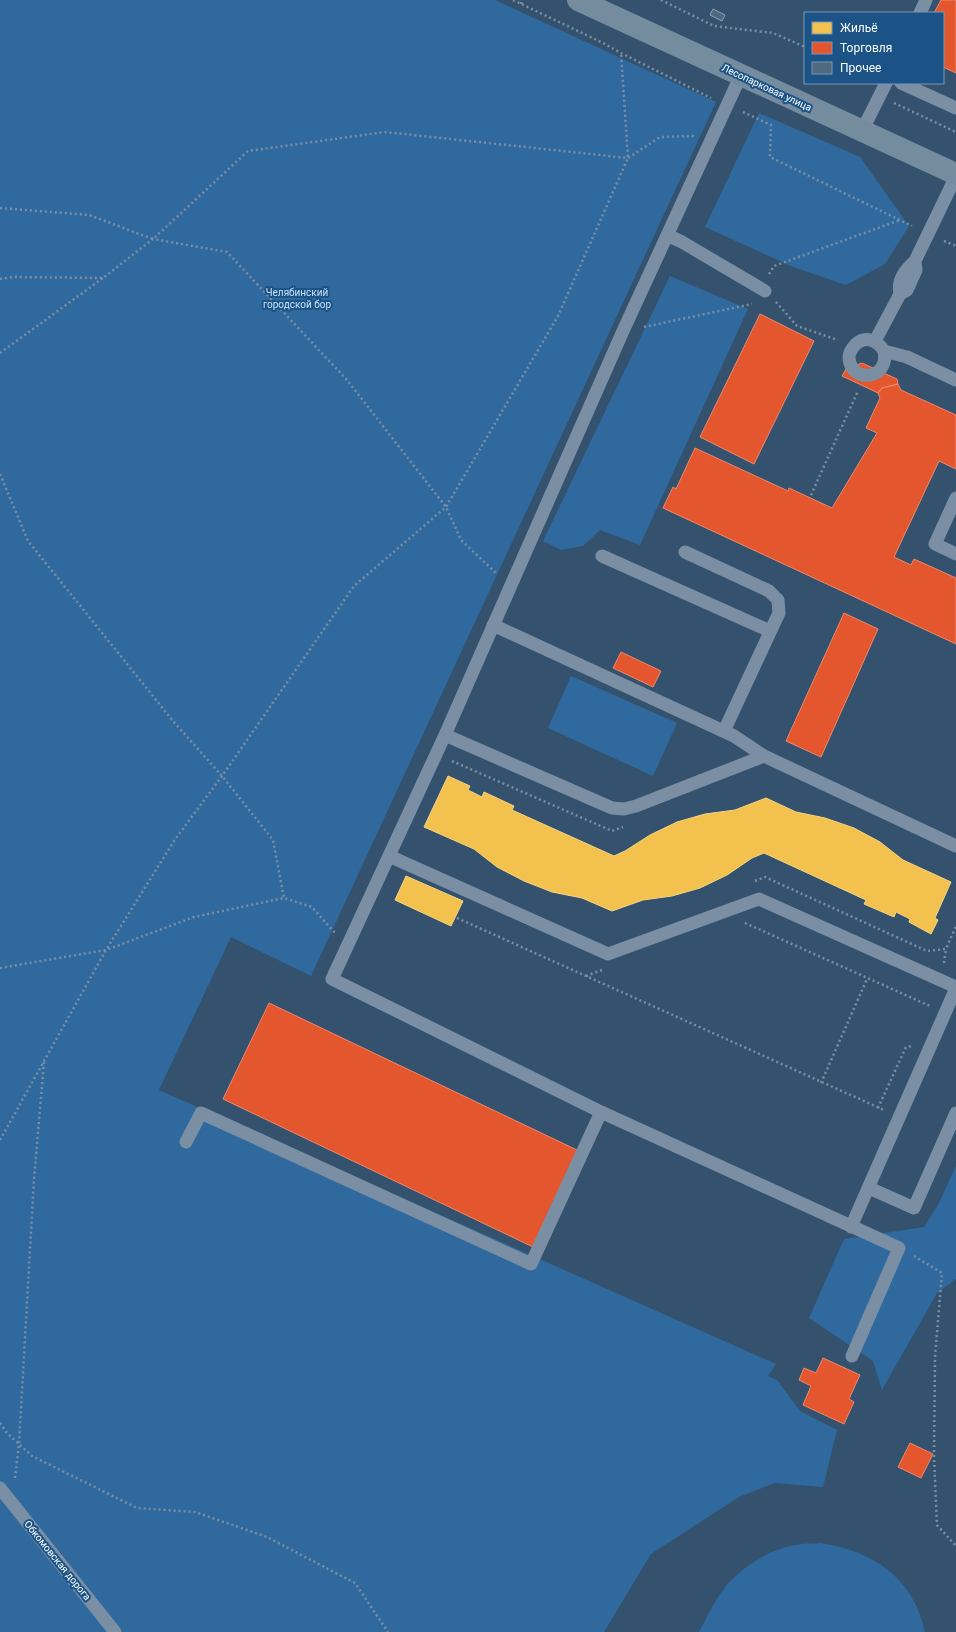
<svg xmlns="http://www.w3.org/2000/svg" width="956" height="1632" font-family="Roboto,sans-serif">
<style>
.green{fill:#2f699e}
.homes{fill:#f2c14e;stroke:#f6d483}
.shops{fill:#e4572e;stroke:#ec896d}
.building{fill:#50697f;stroke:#8ea1b2}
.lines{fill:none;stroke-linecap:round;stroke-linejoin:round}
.path{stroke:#7b8fa4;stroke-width:2.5;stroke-dasharray:2 3;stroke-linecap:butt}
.lane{stroke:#7b8fa4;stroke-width:13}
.secondary{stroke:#758c9f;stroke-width:22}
.labels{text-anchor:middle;stroke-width:4;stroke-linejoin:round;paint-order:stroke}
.street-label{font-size:10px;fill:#fff;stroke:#1b5387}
.park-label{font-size:10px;fill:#c8e2f9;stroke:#1b5387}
</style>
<rect width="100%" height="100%" fill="#34526e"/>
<path class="green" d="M0,0H495L716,102L311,976L231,937L159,1090L776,1364L768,1376L777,1380L800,1411L837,1430L823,1487L775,1483L739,1497L651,1554L604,1632H0Z
M759,113L860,157L909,226L885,264L846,285L793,267L705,227Z
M670,276L748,309L640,545L600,530L583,546L561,550L543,541Z
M571,676L677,723L653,776L548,728Z
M956,1166V1279L937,1293L882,1390L873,1361L809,1318L844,1239L924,1227L938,1205Z
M820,1543C873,1551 913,1577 925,1632H699C706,1619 712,1606 720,1594C737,1569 771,1547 802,1544C808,1543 814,1544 820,1543Z"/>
<path class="homes" d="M448,776L470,786L468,790L482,797L484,792L514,806L512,810L614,856L625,851L650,835L677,822L705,814L735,810L766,798L796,812L825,818L854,828L880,842L903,860L951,882L935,918L938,920L931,934L909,922L910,919L896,912L894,917L864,904L866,900L764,853L752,858L727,875L700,888L672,896L643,900L612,911L582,898L552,892L524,881L497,867L474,849L424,827Z
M406,876L463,901L451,926L395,900Z"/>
<path class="shops" d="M941,0H956V73L943,67V13H934Z
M760,314L814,341L754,464L700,437Z
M862,363L897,379L898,384L882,388L878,393L842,376L846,369Z
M898,384L901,390L956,415V469L939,461L894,557L911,565L914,559L956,578V644L663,508L673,487L676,489L695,448L788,491L789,488L832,508L877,433L866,428L880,398L878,393L882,388Z
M844,613L878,629L821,757L786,741Z
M621,652L661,671L653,687L613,668Z
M269,1003L579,1151L533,1247L223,1099Z
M823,1358L860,1375L849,1399L854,1402L844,1424L803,1405L811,1386L799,1380L804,1368L816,1373Z
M910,1443L933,1454L921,1478L898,1467Z"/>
<path class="building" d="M713,9L725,15L722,21L710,15Z"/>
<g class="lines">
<path class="path" d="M513,0L603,43L621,53L711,98
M661,0L714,26L773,33L805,47
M521,4L522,0
M894,103L956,132
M743,112L771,125L770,157L912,226
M0,208L89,215L153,239L248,151L385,132L628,158L660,137L694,136
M944,241L956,246
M769,274L774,266L900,220
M0,279L13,277L103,278L153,239L227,252L347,380L446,507L461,540L497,574
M776,302L797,326L838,340
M644,327L752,304
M0,353L103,278
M0,474L28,541L173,721L222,776L273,840L284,898
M811,495L858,391
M452,761L612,831L623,827
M755,881L765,877L927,951L946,949L956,926
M457,918L884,1110
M745,923L930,1006
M944,963L946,949
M0,968L106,950L194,917L284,898L312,907L335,933
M586,976L602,970
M821,1083L867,979
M878,1108L906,1047L912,1046
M0,1140L106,950L174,841L222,776L354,586L446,507L558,316L628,158L621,53
M914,1256L942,1273L935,1357L934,1457L937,1525L956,1546
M0,1423L7,1433L32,1456L137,1508L195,1512L267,1537L355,1583L388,1632
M15,1478L19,1444L34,1179L44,1062"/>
<path class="lane" d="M920,13L926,0
M741,75L623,331L445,735L332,979L601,1112L899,1248L852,1356
M901,83L956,108
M862,131L886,83
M667,235L682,242L765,291
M900,294C897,280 905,270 915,261L956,176
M875,341L900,294L907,290L916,270L915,261
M884,351C890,380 851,384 849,358C849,353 852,348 856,344C866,335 878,341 884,351L907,357L956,380
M956,498L935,544L956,554
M685,552L769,591L778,600L779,613L724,731
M602,556L770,631
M493,625L734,736L764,756L956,846
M445,735L612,808L624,809L636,806L764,756
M389,856L608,954L759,899L956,987
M186,1142L201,1113L531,1264L601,1112
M869,1188L914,1208L956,1113
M851,1227L956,988
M0,1488L115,1632"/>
<path class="secondary" d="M578,0L956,174"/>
</g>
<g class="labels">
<g class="street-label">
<text transform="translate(767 87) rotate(25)" y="4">Лесопарковая улица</text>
<text transform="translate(58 1560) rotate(51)" y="4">Обкомовская дорога</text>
</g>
<g class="park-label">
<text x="297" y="296">Челябинский<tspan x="297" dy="12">городской бор</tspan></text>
</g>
</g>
<rect x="804" y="12" width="140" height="72" fill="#1b5387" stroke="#7698b7"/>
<rect x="812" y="22" width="20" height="12" fill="#f2c14e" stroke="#7698b7"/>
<text x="840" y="32" font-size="12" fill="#ffffff">Жильё</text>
<rect x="812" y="42" width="20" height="12" fill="#e4572e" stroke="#7698b7"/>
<text x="840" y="52" font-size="12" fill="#ffffff">Торговля</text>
<rect x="812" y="62" width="20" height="12" fill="#50697f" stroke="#7698b7"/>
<text x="840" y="72" font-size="12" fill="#ffffff">Прочее</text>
</svg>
